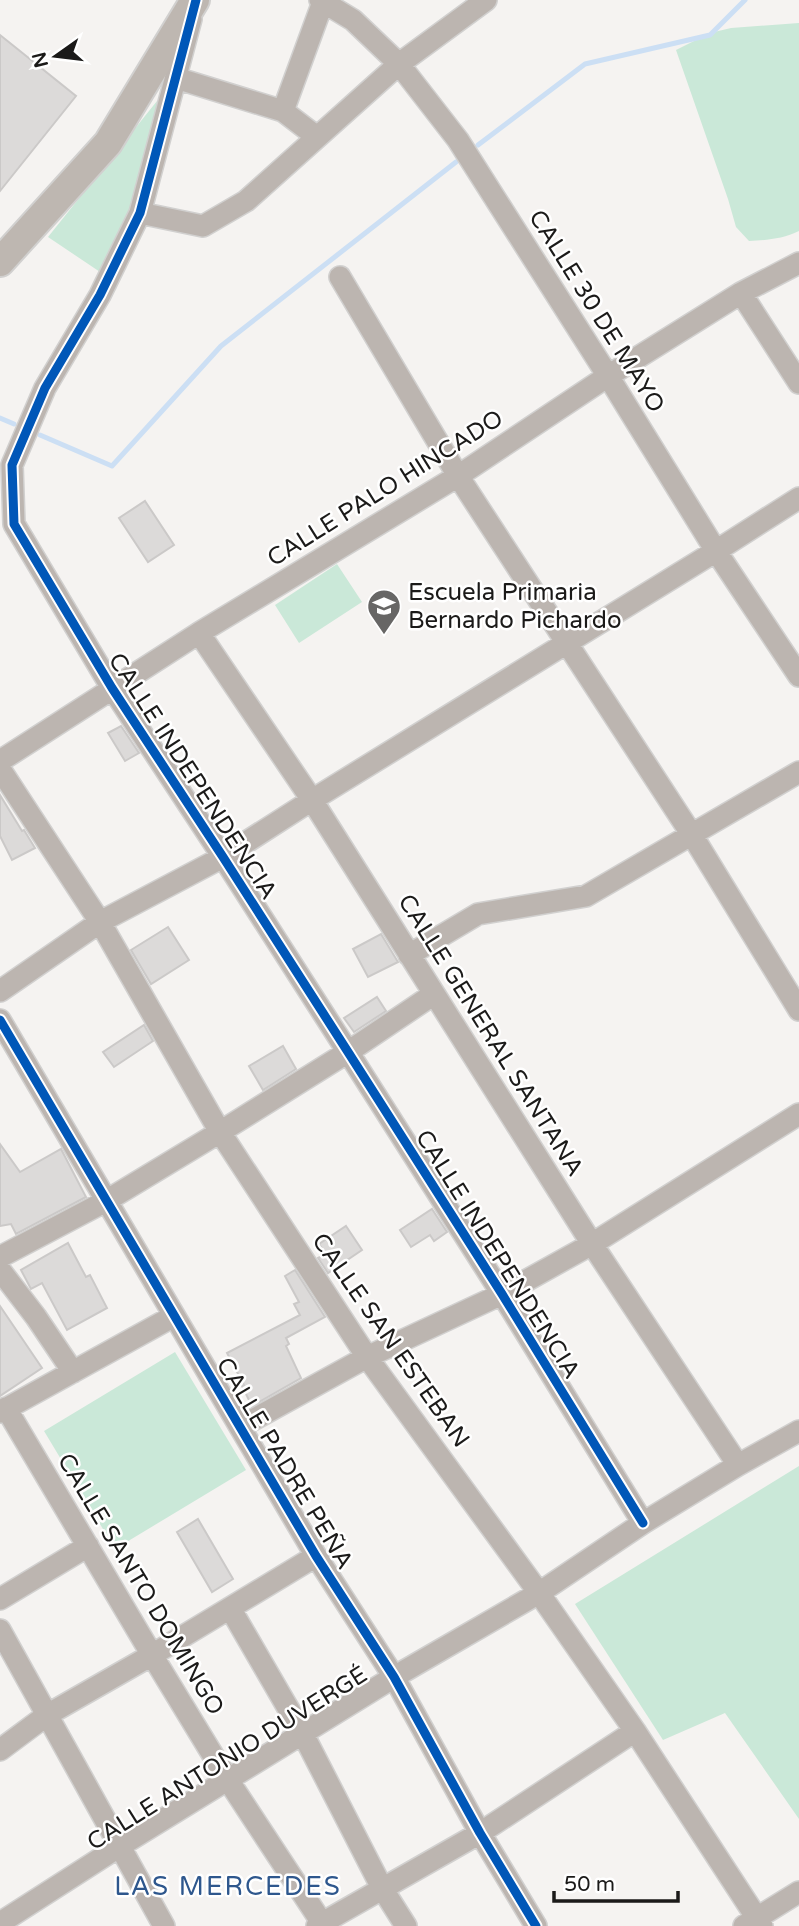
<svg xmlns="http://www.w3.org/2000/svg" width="799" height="1926" font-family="'Varela Round',sans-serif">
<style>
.green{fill:#cae8d8}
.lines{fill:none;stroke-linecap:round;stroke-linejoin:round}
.stream{stroke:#ccdff4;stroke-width:5}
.building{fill:#dcdad9;stroke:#cbc9c8;stroke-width:2}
.minor-casing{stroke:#d1d0cf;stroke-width:24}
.major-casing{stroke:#d1d0cf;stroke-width:32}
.minor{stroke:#bcb5b0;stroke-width:21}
.major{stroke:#beb7b1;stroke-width:28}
.cycleway-casing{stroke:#fff;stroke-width:13}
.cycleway{stroke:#0057b8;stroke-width:9}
.labels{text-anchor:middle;stroke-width:5;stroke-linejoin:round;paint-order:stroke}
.street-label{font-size:24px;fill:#1b1a19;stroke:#fff}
.poi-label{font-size:24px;fill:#1b1a19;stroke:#fff;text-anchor:start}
.neighbourhood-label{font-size:26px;letter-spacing:2px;fill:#2e578d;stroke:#fff}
</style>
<rect width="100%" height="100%" fill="#f5f3f1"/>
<path class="green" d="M799,23V231C783,239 767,240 749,241L736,227L728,199L676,50L710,33L731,28Z
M157,101L140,213L109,278L48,237Z
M337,564L362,602L299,643L275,605Z
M175,1352L246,1470L115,1549L44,1431Z
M799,1466V1819L725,1713L663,1740L575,1604Z"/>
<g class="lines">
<path class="stream" d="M478,145L585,64L710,35L745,0
M0,418L14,424
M40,435L112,466L221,346L456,162"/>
</g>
<path class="building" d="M0,35L76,96L0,191Z
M145,501L174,545L148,562L119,518Z
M121,726L139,753L125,761L108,733Z
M0,795L22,831L24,830L35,848L12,860L0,836Z
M168,927L189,960L151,984L131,950Z
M381,934L398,962L368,977L353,949Z
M377,997L386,1011L354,1032L344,1018Z
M144,1025L153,1041L114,1067L103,1052Z
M283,1046L296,1069L263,1090L249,1066Z
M0,1144L20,1172L61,1149L86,1197L16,1234L11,1224L0,1226Z
M432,1209L447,1232L434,1241L430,1235L411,1247L400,1230Z
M346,1226L362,1250L328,1273L318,1258L326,1254L319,1244Z
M68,1243L86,1277L90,1275L107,1308L67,1330L42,1283L31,1289L21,1270Z
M295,1270L325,1317L286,1338L289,1344L286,1346L301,1378L252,1406L242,1386L244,1385L227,1353L300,1315L294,1304L299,1302L285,1276Z
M0,1306L42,1368L0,1396Z
M198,1519L233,1579L212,1592L177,1532Z"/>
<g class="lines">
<g class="minor-casing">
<path id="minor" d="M320,0L353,20L399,64L458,140L608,376L716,551L799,676
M191,19L140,213L100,295L45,388L12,465L14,524L112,688L223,857L348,1052L502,1294L643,1523
M176,78L283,111L317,137
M283,111L323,2
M140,213L203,226L246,201L399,64L486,0
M340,277L458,476L692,835L799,1010
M741,293L799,383
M199,633L312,800L592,1244L738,1465
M0,761L199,633L458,476L608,376L741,293L799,263
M0,769L100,922L220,1132L367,1357L539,1593L635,1731L762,1926
M409,955L478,914L586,896L799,772
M0,991L100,922L223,857L312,800L716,551L799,498
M0,1020L316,1556L394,1677L480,1833L536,1926
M0,1257L106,1201L220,1132L348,1052L434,994
M0,1270L36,1317L73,1372
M6,1408L152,1655L228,1780L324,1926
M0,1412L174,1316
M240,1427L367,1357L502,1294L592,1244L799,1114
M0,1599L88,1546
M230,1608L303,1734L382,1888L406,1926
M0,1630L164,1926
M0,1750L47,1715L152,1655L316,1556
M0,1923L120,1846L394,1677L539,1593L643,1523L738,1465L799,1431
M317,1926L480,1833L635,1731
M744,1926L799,1892"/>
</g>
<g class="major-casing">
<path id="major" d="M0,262L108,143L195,0"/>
</g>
<use href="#minor" class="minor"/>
<use href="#major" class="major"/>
<g class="cycleway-casing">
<path id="cycleway" d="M196,0L140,213L100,295L45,388L12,465L14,524L112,688L223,857L348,1052L502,1294L643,1523
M0,1020L316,1556L394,1677L480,1833L536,1926"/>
</g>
<use href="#cycleway" class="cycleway"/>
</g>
<defs>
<g id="school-pin" transform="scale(1.75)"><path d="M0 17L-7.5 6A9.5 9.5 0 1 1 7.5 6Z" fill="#676665" stroke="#fff"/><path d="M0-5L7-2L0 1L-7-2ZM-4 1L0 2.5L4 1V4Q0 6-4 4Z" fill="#fff"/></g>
</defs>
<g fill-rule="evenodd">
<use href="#school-pin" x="384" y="606"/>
</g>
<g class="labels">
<g class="street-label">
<text transform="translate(597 311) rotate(58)" y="8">CALLE 30 DE MAYO</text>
<text transform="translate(385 488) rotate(-32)" y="8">CALLE PALO HINCADO</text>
<text transform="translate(193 776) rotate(57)" y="8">CALLE INDEPENDENCIA</text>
<text transform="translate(491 1035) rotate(58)" y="8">CALLE GENERAL SANTANA</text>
<text transform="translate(498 1254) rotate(58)" y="8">CALLE INDEPENDENCIA</text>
<text transform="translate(391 1340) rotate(55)" y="8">CALLE SAN ESTEBAN</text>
<text transform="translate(285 1463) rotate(59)" y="8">CALLE PADRE PEÑA</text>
<text transform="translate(141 1584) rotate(59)" y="8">CALLE SANTO DOMINGO</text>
<text transform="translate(227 1758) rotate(-32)" y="8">CALLE ANTONIO DUVERGÉ</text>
</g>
<g class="poi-label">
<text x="408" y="600">Escuela Primaria<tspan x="408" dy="28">Bernardo Pichardo</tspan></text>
</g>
<g class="neighbourhood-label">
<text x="228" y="1895">LAS MERCEDES</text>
</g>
</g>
<g transform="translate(56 56) rotate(256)" stroke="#ffffff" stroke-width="5" paint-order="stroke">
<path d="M0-5L12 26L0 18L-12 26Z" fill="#1b1a19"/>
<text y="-10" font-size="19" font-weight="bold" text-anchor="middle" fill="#1b1a19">N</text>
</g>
<path d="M554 1891v10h124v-10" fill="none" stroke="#1b1a19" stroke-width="3.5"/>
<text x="564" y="1891" font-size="21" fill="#1b1a19" stroke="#ffffff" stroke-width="5" paint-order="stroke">50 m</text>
</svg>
